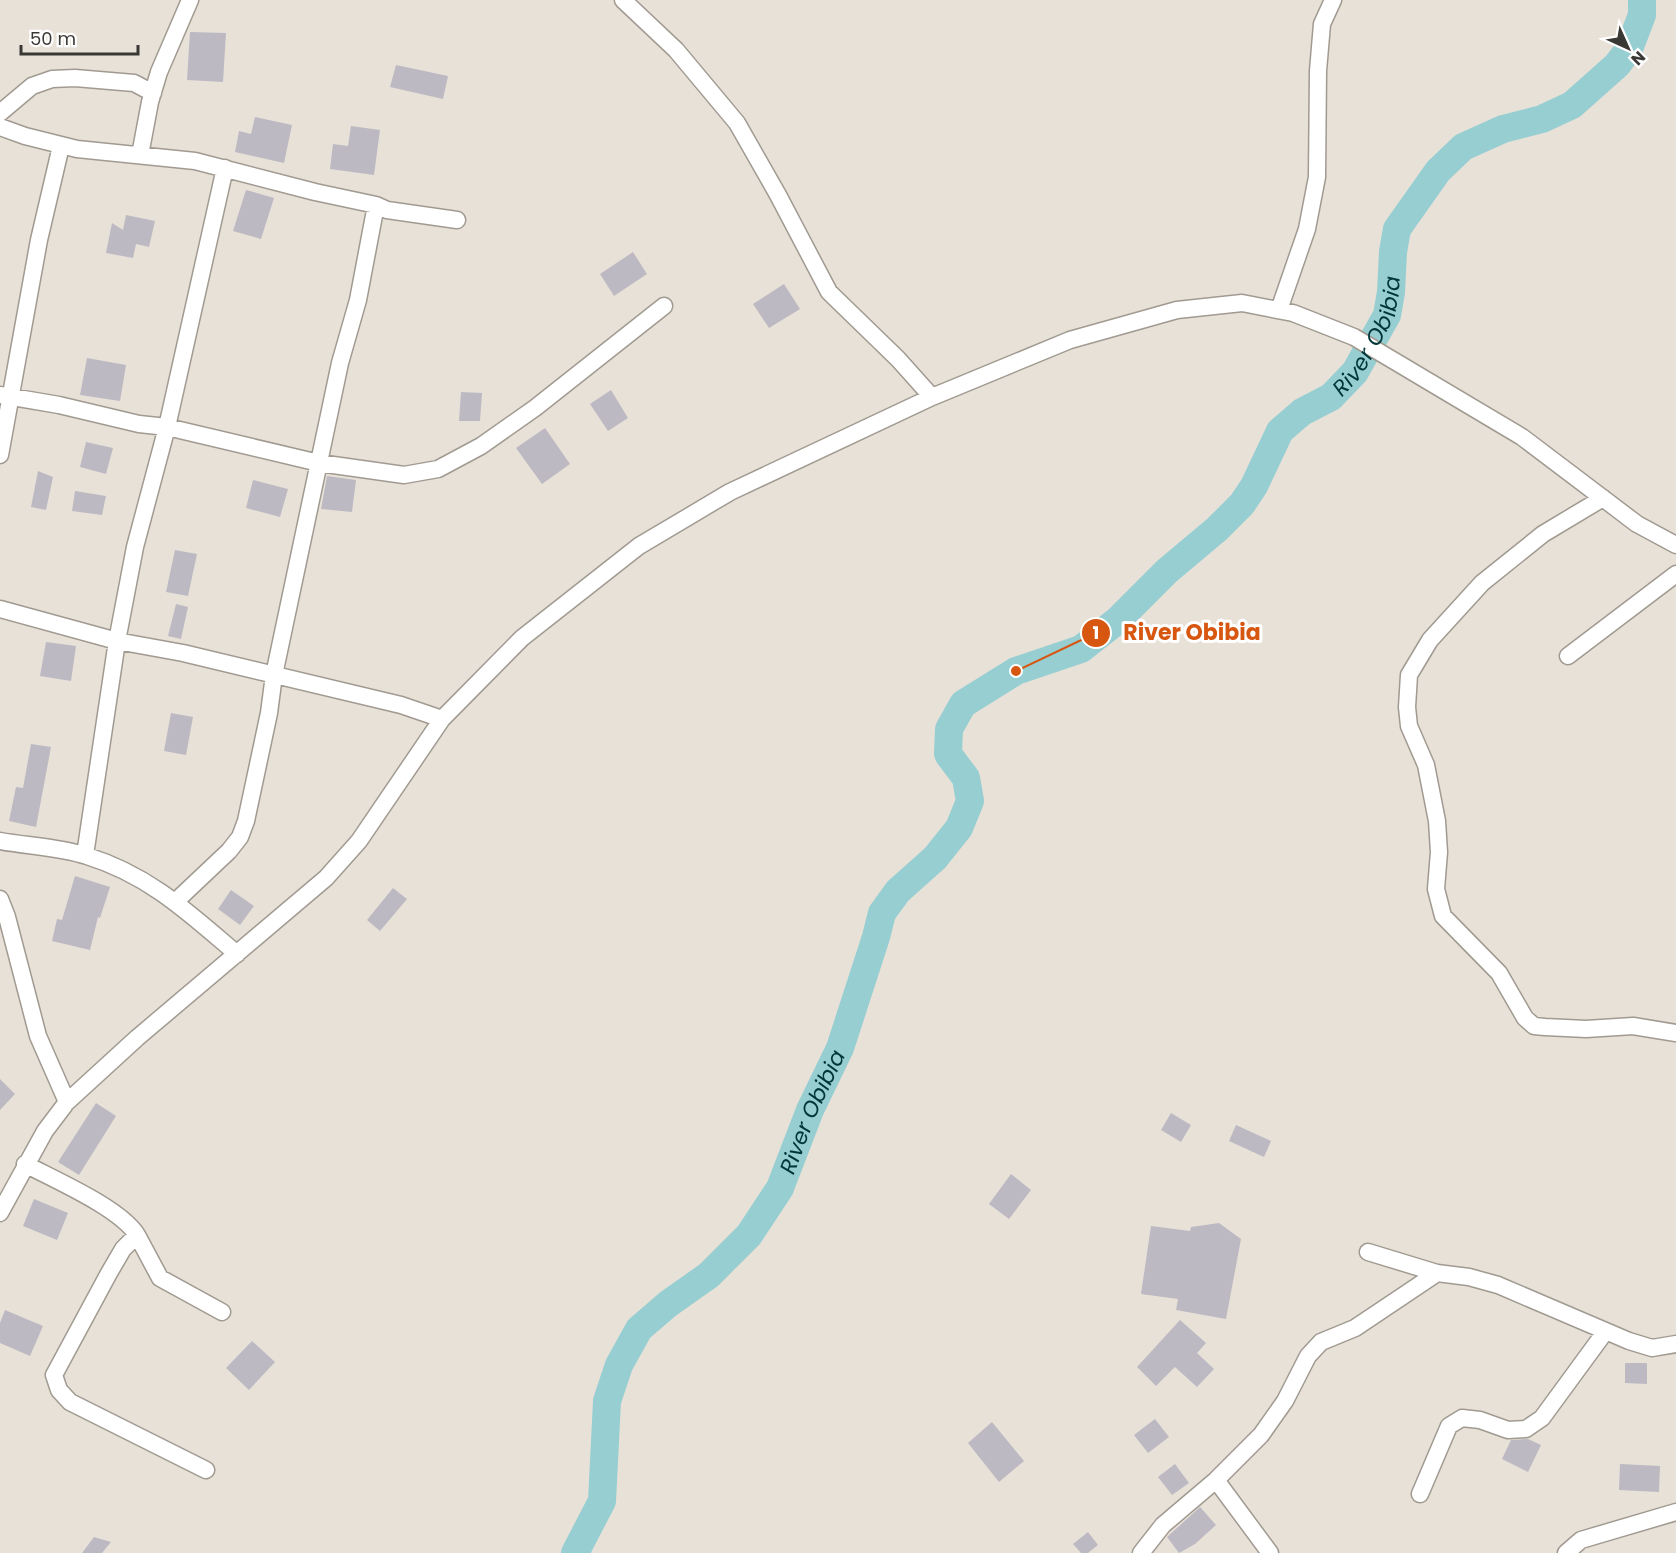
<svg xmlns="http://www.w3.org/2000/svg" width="1676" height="1553" font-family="Poppins,sans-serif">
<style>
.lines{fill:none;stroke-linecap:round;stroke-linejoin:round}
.river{stroke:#96ced2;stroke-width:28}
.building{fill:#bcb9c3}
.street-casing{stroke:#a09a91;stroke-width:19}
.street{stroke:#fff;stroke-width:16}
.labels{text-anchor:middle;stroke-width:6;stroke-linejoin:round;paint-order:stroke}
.water-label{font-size:22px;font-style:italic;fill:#003639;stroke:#fff}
.leader{fill:none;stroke:#d75610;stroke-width:2}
.callout-dot{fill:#d75610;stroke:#fff;stroke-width:2}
.mark-label{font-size:18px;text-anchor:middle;font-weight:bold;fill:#fff}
.callout-label{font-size:22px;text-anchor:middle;font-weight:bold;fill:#d75610;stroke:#fff;stroke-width:6;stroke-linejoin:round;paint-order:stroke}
</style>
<rect width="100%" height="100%" fill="#e8e1d8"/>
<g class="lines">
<path class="river" id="s1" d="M575,1553L602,1501L607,1401L619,1365L639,1329L668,1304L709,1275L749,1235L780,1188L810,1110L840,1048L876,937L882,913L898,891L935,858L959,828L970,801L966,778L948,754L949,729L963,704L1016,671L1081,649L1118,620L1167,571L1217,529L1242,504L1254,486L1280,431L1302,412L1331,397L1355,372L1387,315L1391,292L1393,252L1397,229L1438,171L1463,147L1503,129L1542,119L1572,105L1617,65L1629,49L1642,15V0"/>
</g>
<path class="building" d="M190,32L226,33L223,82L187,80Z
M396,65L448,76L443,99L390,87Z
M255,117L292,125L284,163L235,152L239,131L251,134Z
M351,126L380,130L374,175L330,169L333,144L348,146Z
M246,190L274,198L261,239L233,231Z
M126,215L155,221L149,247L136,244L133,258L106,253L112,223L123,230Z
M633,252L647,274L614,296L600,274Z
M784,284L800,309L769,328L753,304Z
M87,358L126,365L120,401L80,395Z
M611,390L628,418L608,431L590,404Z
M461,392L482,393L480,421H459Z
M545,428L570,464L542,484L516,448Z
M86,442L113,448L106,474L80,467Z
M38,471L53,477L46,510L31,507Z
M327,476L356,480L352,512L321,509Z
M253,480L288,489L280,517L246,508Z
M75,491L106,496L102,515L72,511Z
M175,550L197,554L188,596L166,592Z
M176,604L188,607L181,639L168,636Z
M46,642L76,646L71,681L40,676Z
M171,713L193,717L186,755L164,751Z
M31,744L51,747L36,827L9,821L16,787L23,788Z
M75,876L110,887L100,918L98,917L90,950L52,941L57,919L62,920Z
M393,888L407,899L380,931L367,920Z
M231,890L254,906L240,925L218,909Z
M0,1079L15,1094L0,1110Z
M96,1103L116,1116L79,1175L58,1162Z
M1171,1113L1191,1125L1181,1142L1161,1130Z
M1236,1125L1271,1141L1264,1157L1229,1141Z
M1011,1174L1031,1190L1009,1219L989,1204Z
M34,1199L68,1213L57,1240L23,1226Z
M1219,1223L1241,1239L1226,1319L1176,1310L1178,1299L1141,1294L1151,1226L1190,1231L1191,1227Z
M5,1310L43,1326L30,1356L0,1343V1323Z
M1180,1320L1206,1343L1197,1353L1214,1369L1197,1387L1175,1367L1156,1386L1137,1367Z
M252,1341L275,1362L249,1390L226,1368Z
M1625,1363H1647V1384L1625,1383Z
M1155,1419L1169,1437L1148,1453L1134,1435Z
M992,1422L1024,1461L999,1482L968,1443Z
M1528,1439L1541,1445L1528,1472L1502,1459L1511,1440Z
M1175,1464L1189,1483L1172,1495L1158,1477Z
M1620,1464L1660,1466L1659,1492L1619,1490Z
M1200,1507L1216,1525L1195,1544L1179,1553L1167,1537Z
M1088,1532L1098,1545L1088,1553H1081L1073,1544Z
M94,1537L111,1542L102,1553H82Z"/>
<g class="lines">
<g class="street-casing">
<path id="street" d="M623,0L676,50L737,123L778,195L829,292L898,359L932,397
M0,113L32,86L52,79L75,78L134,83L153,93
M0,127L25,136L77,149L195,161L315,192L376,205L387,210L457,220
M140,155L150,102L159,72L190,0
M1279,310L1307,229L1317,177L1318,71L1322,24L1333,0
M0,395L59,405L139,424L167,427L319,463L404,475L438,469L481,446L535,408L664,306
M0,455L39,240L61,146
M1603,498L1543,534L1482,583L1430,640L1409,675L1407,707L1409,726L1426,765L1437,821L1439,852L1436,889L1443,916L1499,973L1525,1018L1534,1026L1545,1027L1586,1029L1633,1026L1676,1033
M0,609L117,641L183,653L401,705L442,719
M1568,656L1676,574
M0,841C28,846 61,847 87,856C149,875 189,913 237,954
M85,855L117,641L135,547L167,427L225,168
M0,899L7,917L38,1036L67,1102
M175,902L229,851L240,837L246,821L269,713L274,675L340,363L358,300L376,205
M25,1164C55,1180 120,1208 137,1235L123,1249L109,1273L54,1375L59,1390L70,1402L206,1470
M0,1213L45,1131L67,1102L137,1038L326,878L359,841L442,719L522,638L639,546L730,492L932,397L1070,340L1177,310L1242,303L1293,313L1354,337L1522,437L1637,524L1676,545
M137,1235L160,1278L222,1312
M1368,1252L1437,1273L1469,1277L1498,1285L1629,1341L1652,1348L1676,1344
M1216,1480L1270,1553
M1420,1494L1449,1426L1462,1418L1480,1420L1508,1430L1526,1429L1542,1418L1605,1332
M1141,1553L1163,1525L1216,1480L1261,1435L1285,1401L1308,1356L1321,1342L1355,1328L1437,1273
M1566,1553L1581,1540L1676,1512"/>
</g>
<use href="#street" class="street"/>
</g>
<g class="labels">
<g class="water-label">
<text dy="8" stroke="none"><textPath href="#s1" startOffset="1550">River Obibia</textPath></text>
<text dy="8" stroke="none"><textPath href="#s1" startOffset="522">River Obibia</textPath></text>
</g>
</g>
<path class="leader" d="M1016 671L1096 633"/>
<g class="callout-dot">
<circle cx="1016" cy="671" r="6"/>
<circle cx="1096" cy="633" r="15"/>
</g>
<g class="mark-label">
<text x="1096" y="639">1</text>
</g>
<g class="callout-label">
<text x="1192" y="640">River Obibia</text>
</g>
<g transform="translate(1628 48) rotate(135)" stroke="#ffffff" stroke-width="4.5" paint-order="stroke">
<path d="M0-4.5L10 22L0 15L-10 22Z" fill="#3a3834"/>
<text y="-9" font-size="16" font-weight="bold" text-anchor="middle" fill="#3a3834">N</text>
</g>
<path d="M21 45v9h117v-9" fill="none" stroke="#3a3834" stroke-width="3"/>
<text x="30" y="45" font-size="18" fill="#3a3834" stroke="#ffffff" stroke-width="4.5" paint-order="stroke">50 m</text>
</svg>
